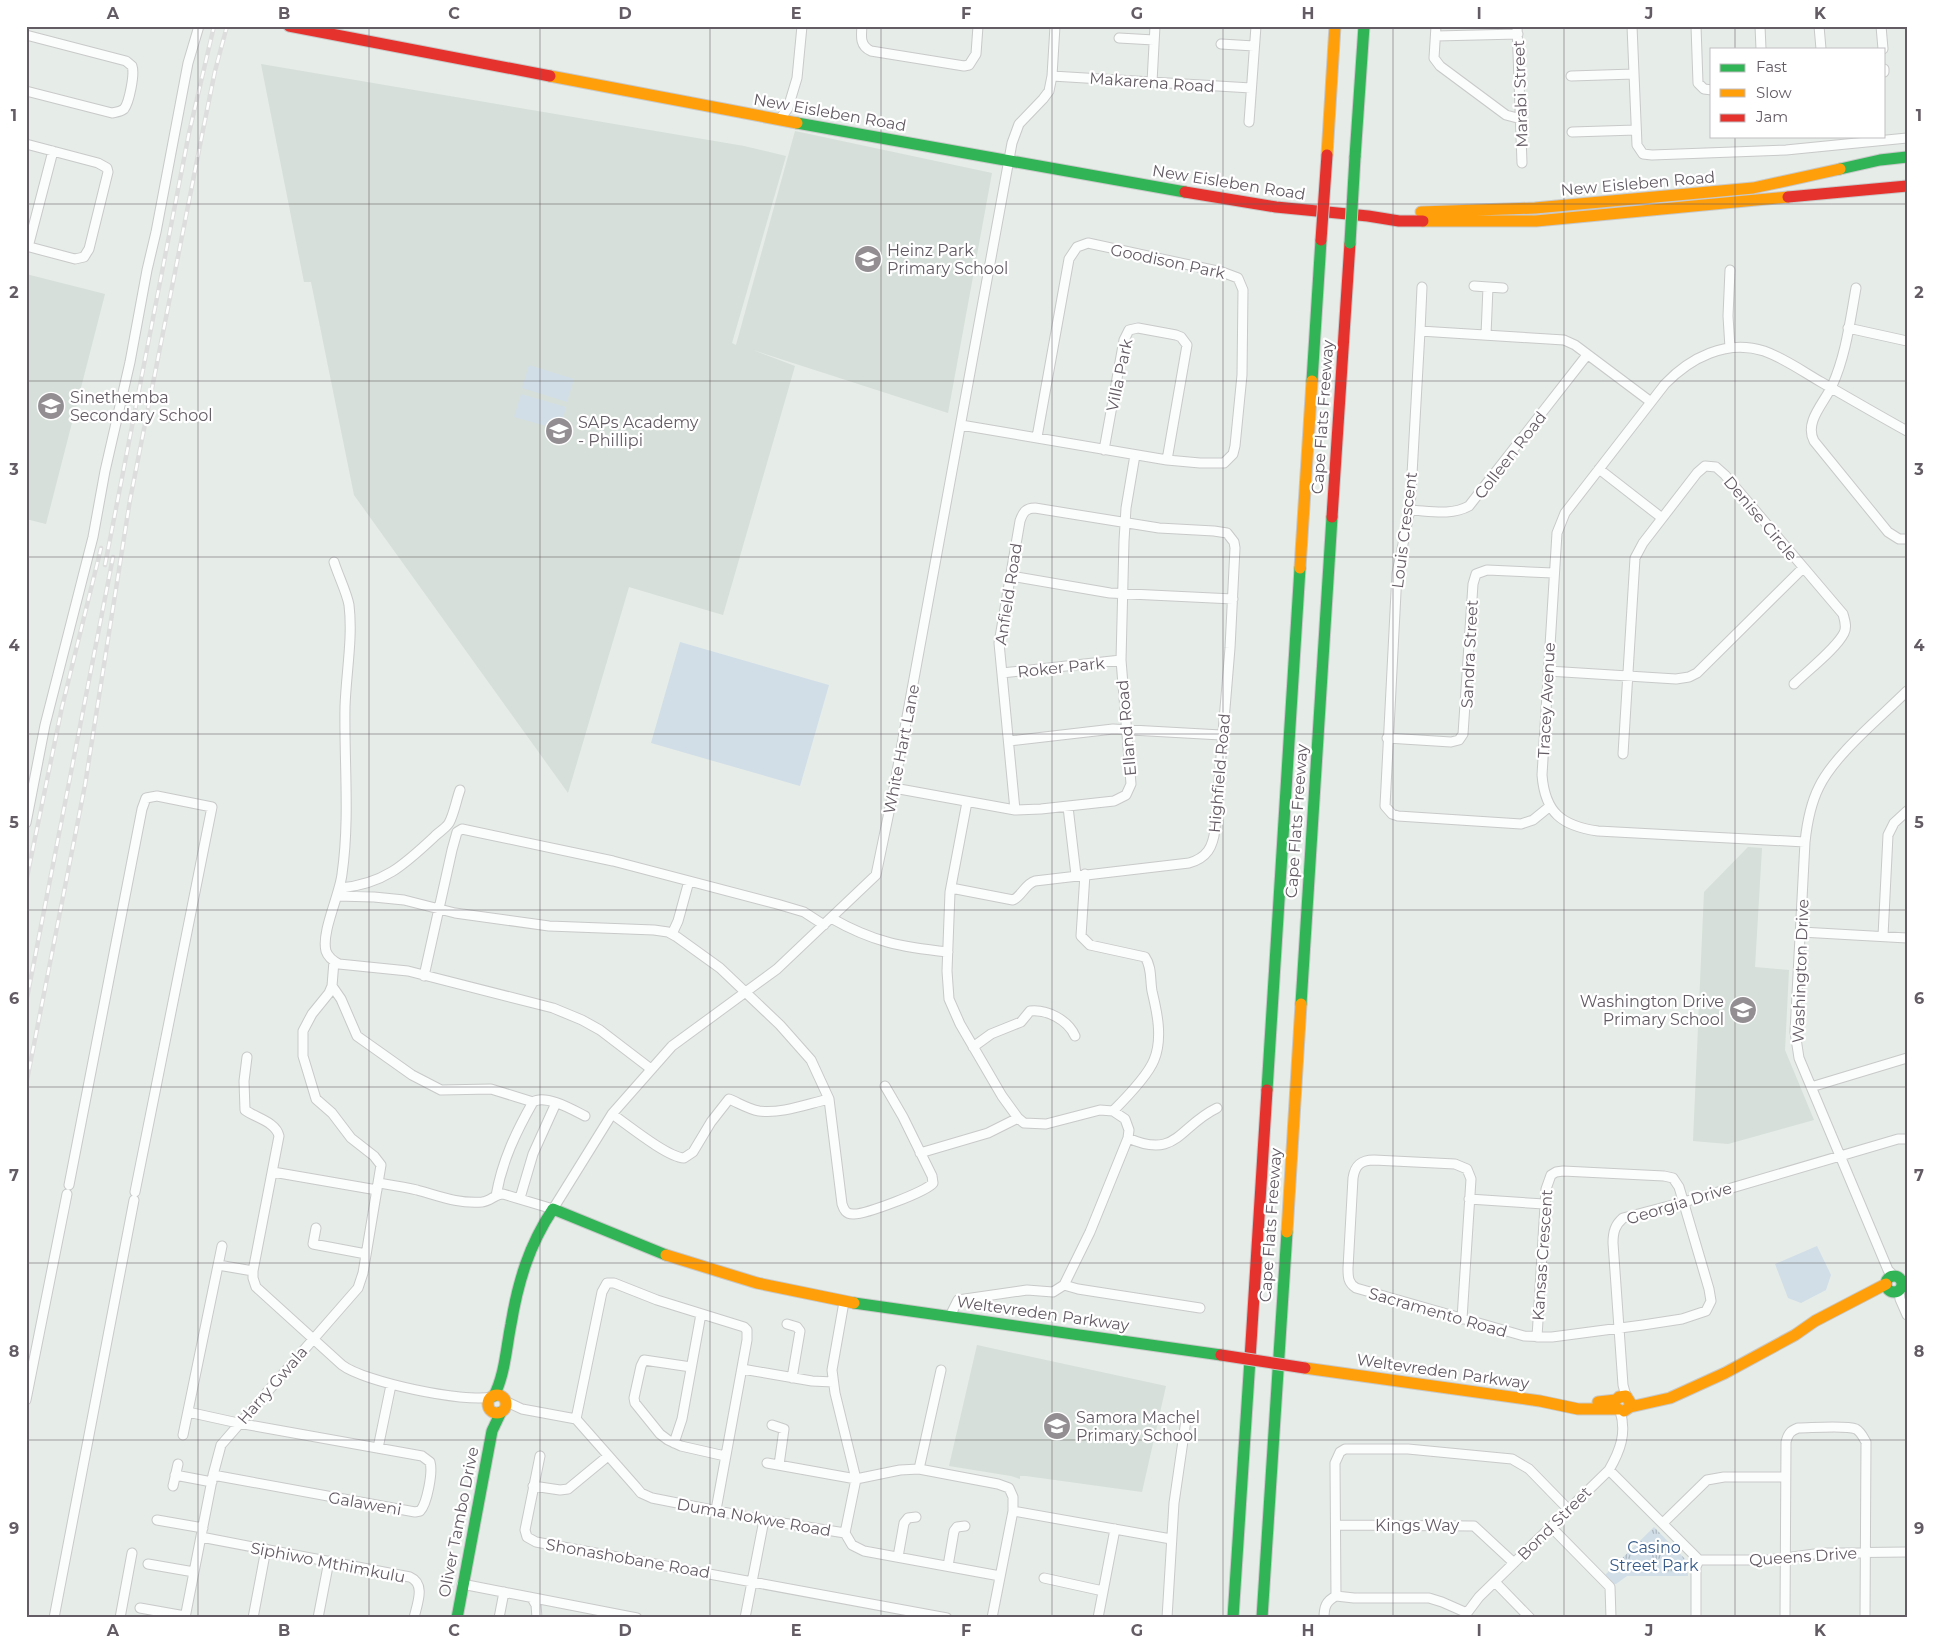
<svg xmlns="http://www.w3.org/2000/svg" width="1933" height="1644" font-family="Montserrat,sans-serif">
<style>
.education{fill:#d6dfd9}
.grass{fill:url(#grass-tufts)}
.pitch{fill:#d1dee7}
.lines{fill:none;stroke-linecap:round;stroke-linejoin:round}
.street-casing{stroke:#c8c9c9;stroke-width:11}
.fast-casing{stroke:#c8c8c9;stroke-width:13}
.slow-casing{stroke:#c8c8c9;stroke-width:13}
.jam-casing{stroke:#c8c8c9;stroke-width:13}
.street{stroke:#fbfcfc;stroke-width:9}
.fast{stroke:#30b455;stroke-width:11}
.slow{stroke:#ff9f0a;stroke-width:11}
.jam{stroke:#e5322d;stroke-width:11}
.rail-casing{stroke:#ddd;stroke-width:4.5}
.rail{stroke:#fff;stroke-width:2.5;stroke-dasharray:8;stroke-linecap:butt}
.fast-bridge-casing{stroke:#c8c8c9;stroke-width:13;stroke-linecap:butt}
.jam-bridge-casing{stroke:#c8c8c9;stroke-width:13;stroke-linecap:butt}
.fast-bridge{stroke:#30b455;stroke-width:11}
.jam-bridge{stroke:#e5322d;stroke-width:11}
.grid{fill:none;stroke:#645c64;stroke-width:1;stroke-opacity:0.55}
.labels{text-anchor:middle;stroke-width:4.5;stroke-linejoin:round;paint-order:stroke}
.street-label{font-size:16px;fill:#645c64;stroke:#fff}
.poi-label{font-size:16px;fill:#645c64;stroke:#fff;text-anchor:start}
.park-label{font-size:16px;fill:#375b89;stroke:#fff}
.neatline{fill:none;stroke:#645c64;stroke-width:2}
.grid-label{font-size:16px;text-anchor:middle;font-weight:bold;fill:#645c64}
</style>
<defs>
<pattern id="grass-tufts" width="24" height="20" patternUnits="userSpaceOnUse" patternTransform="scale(1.25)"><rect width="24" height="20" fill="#d1dee7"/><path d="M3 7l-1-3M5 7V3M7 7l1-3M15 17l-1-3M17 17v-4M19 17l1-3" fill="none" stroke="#adb7bf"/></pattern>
</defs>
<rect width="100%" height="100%" fill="#e6ece8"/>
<path class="education" d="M261,64L744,146L786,156L732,343L736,345L795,131L992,173L948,413L753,350L795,366L723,615L629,587L568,793L354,495L311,282H304Z
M26,274L105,294L46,524L26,519Z
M1748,847L1762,848L1755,967L1789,970L1785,1050L1814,1120L1728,1144L1693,1141L1704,892Z
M977,1345L1166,1386L1142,1492L1026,1476H1020V1479L1011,1476L949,1466Z"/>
<path class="grass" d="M1654,1527L1687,1561L1688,1576H1627L1616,1584H1613L1605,1575Z"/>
<path class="pitch" d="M529,365L574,379L567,402L522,388Z
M521,394L566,407L560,430L514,417Z
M680,642L829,685L800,786L651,743Z
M1817,1246L1831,1275L1826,1290L1801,1303L1788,1298L1775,1264Z"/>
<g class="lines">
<g class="street-casing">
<path id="street" d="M862,26C861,37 860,46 871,51L964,66L969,65L976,54L978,26
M1436,26L1434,58L1440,66L1506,115L1521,119
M1517,26L1522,163
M1632,26L1637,145L1643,154L1652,155L1786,150L1907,138
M1696,26L1698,83L1704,89L1712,90
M1760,26L1761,49
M1819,26L1821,49
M1881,26L1883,49
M26,35L126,61L132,66C135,74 129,103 124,109C120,112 117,112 112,113L26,91
M1436,36L1518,34
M1119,38L1154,40
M1221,44L1254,46
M1884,69V72
M1052,76L1251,88
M1571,76L1634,74
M1152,82L1155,26
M780,119L788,108L797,78L802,26
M1249,122L1256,26
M1572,132L1636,130
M26,144L98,163L107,168L108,172L89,249L84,257L75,259L26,246
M28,247L53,151
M1730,270L1728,316L1730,348
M1474,286L1503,288
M1856,288C1850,321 1846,355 1832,386C1824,403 1804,422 1814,441L1888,532L1899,539H1907
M1848,328L1907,341
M1420,331L1422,287
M1486,335L1488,287
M961,425L1167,460L1200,463H1224L1233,454L1235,446L1242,375L1243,290L1238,278L1222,272L1088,243L1077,247L1069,259L1037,437
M1104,450L1124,340L1129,330L1138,328L1176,335L1181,337L1187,345L1167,460
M1599,469L1662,518
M1410,510C1430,511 1451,516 1469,506L1587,355
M334,562C338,575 347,593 349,605C353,638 346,674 345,707C344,762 350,819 342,874C340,894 321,932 326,951C328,957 333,961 339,964L408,971L553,1008L582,1020L600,1030L651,1069
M1011,576L1110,593L1233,599
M1548,671L1676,679L1689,677L1697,673L1803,568
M1002,673L1121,660
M1387,738L1451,742L1459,740L1463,734L1473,584L1476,574L1487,570L1553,573
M1009,741L1113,729L1221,735
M1623,754L1635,558L1643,543L1697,473L1705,466L1716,467L1725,475L1843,614C1845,621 1847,627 1844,633C1836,649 1807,671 1794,684
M894,788L1015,810L1041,809L1114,801L1126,795L1131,784L1121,660L1124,541L1126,508L1135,455
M1068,807L1076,875
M1549,807L1533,820L1521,824L1398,816L1392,814L1385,806L1397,573L1410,510L1420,331L1564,340L1575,345L1651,402
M26,823L45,725L93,537L105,471L130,362L147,270L156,232L188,63L199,26
M1805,842L1598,831C1562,826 1545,813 1542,775L1557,533L1565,513L1665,384C1690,358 1726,339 1764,351C1784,358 1802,371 1821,382C1849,398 1878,415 1907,431
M1085,874L1081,936L1090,945L1145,957C1152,967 1150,980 1152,991C1157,1012 1163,1038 1154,1060C1148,1075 1125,1099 1113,1111
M340,888C384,884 404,865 435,836C439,832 446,828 449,823C454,814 456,801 460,790
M951,888L1013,900C1022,896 1025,884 1035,881L1189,863C1207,858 1213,847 1215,829L1230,648L1235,548L1234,542L1227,533L1214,531L1159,528L1035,508C1026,508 1023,512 1020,521L999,643L1015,810
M337,896L374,897L404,900L455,913L549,926L654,930L668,932L677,937L720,968L780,1025L811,1060L829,1099L842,1204C844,1210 846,1214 853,1214C864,1215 928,1191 933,1183L932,1176L903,1117L885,1086
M831,918C873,942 901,947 948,952
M1801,932L1907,938
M672,934L678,921L689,881
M1883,936L1888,835L1894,823L1907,811
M424,976L452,850L457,832L462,829L613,861L777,904L804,912L824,925
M332,986L341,999L357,1036L412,1075L441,1090L491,1089L533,1102
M973,1047L991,1034L1021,1022L1030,1011C1047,1009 1068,1020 1075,1036
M247,1057L244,1081L245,1110C256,1118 276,1122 279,1136L253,1271V1278L256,1287L342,1365C364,1382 464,1403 492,1397
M1811,1087L1907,1058
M612,1114C628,1125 667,1157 684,1158L693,1152L711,1122L729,1099C739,1103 748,1109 759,1111C781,1114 807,1104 829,1099
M1128,1138C1177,1160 1179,1126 1217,1108
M920,1153L988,1133L1018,1118
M273,1172L377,1190
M379,1183C391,1185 404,1187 417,1190C439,1196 458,1204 482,1202C491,1201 495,1194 503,1194L553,1209L612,1114L672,1046L777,969L876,875L894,788L1012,143L1019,124L1043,99L1049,91L1052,76L1055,26
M69,1185L142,809L146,798L157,796L212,807L135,1192
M496,1196C502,1161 516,1132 533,1102C546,1094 573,1110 585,1116
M520,1198L533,1154L556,1103
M1469,1199L1544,1204
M316,1228L313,1244L366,1254
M218,1265L253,1271
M1894,1276L1888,1270L1799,1058L1795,1032L1805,842C1807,823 1810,805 1819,787C1835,754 1880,718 1907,691
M1064,1285L1078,1289L1200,1308
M1899,1290L1900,1299L1907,1315
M844,1302L832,1370L835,1393L856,1479L845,1533
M950,1316L958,1300L1027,1290L1053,1292L1064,1285L1090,1232L1128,1138L1129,1130L1125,1119L1113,1111L1100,1110L1046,1124L1024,1123L1018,1118L1002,1096L960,1024L949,999L947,971L950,892L967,802
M1462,1319L1471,1179L1467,1169L1455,1164L1374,1160C1361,1160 1355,1165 1353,1178L1348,1268C1348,1277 1348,1283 1356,1288L1524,1336L1552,1337L1643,1325L1682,1319L1706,1311L1711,1301L1709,1289L1679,1187L1673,1178L1664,1176L1563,1171L1556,1172L1551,1175L1546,1189L1537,1337
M787,1324L797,1327L800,1331L792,1378
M691,1367L644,1360L641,1366L634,1398L635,1403L660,1434L668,1440L681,1446L725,1456
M742,1369L812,1381L833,1382
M1626,1396L1623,1385L1613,1243C1613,1232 1615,1225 1623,1218L1684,1202L1898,1139H1907
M26,1400L67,1194
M505,1401L522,1409L576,1419L636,1487L641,1493L652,1498L764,1520L845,1533
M188,1412L238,1423L422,1456L430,1462C433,1472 427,1504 420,1511L415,1512L213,1475
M576,1419L602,1292L607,1283H614L657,1300L744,1327L747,1330V1340L716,1510
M772,1425L784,1429L779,1465
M183,1435L222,1246
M674,1443L682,1419L701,1314
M378,1448L391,1385
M540,1456L525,1530L527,1537L536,1542L947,1618
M767,1463L856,1479L900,1470L919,1469L998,1484L1009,1488L1013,1497V1511L992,1618
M919,1469L941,1370
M1609,1470L1699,1560
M175,1475L212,1482
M173,1486L178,1464
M533,1486L560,1490L568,1489L608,1456
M1013,1511L1171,1539
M157,1520L203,1528
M1663,1523L1707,1480L1724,1477H1785
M1336,1525L1474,1526L1514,1563
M1551,1527L1610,1587L1611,1618
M845,1533L852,1545L864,1551L1000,1576
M201,1537L410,1577C426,1584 417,1604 414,1618
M898,1557L904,1523L908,1518L916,1517
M1699,1560H1768L1822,1553L1907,1552
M148,1564L194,1572
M948,1566L954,1531L957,1527L965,1526
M1044,1578L1103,1591
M1495,1582L1530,1618
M462,1584L637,1618
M1336,1596L1354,1598H1429L1442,1602L1467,1613
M532,1598L536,1605L537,1618
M140,1608L185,1616
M54,1618L134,1200
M120,1618L132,1553
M185,1618L213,1475L221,1445L351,1296L358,1288L363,1273L381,1165L374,1156L351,1138L332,1113L316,1099L303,1056V1031L312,1014L329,993L332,986L334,961
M253,1618L266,1549
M318,1618L329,1561
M499,1618L504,1592
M745,1618L764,1520
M1098,1618L1115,1529
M1167,1618L1174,1503L1186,1420
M1324,1618C1324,1607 1326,1601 1336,1596L1335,1463L1340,1452L1345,1449H1408L1512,1459L1529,1469L1568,1509
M1466,1618L1467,1613L1479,1597L1609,1470C1620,1451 1627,1433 1620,1411
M1696,1618V1567L1699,1560
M1785,1618L1786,1442C1788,1434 1790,1431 1798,1428C1811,1428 1846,1425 1856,1429C1861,1432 1863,1437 1866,1442L1865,1618"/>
</g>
<g class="fast-casing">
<path id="fast" d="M797,123L1185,192
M1355,157L1364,26
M1840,169L1880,160L1907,157
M1312,381L1321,240
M1301,1004L1332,517
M1267,1090L1300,568
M1886 1284a8 8 0 1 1 16 0a8 8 0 1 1-16 0Z
M854,1303L1221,1355
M494,1396C505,1374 506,1349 511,1324C518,1282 529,1245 553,1209L666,1255
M457,1618L492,1431L501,1412
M1233,1618L1250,1359
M1262,1618L1287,1232"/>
</g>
<g class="slow-casing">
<path id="slow" d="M550,76L797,123
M1327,155L1335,26
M1421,212L1535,208L1753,188L1840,169
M1423,221H1536L1788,197
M1300,568L1312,381
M1287,1232L1301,1004
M666,1255L757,1283L854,1303
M1305,1368L1540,1401L1578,1409H1618
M488 1404a9 9 0 1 1 18 0a9 9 0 1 1-18 0Z
M1598,1402L1616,1400L1619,1397L1626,1396L1631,1404L1630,1407L1624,1411
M1630,1407L1670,1398L1725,1373L1795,1335L1815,1321L1886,1284"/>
</g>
<g class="jam-casing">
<path id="jam" d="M289,26L550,76
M1185,192L1276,207L1368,216L1399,221H1423
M1788,197L1907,186
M1332,517L1350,243
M1250,1359L1267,1090"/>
</g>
<use href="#street" class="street"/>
<use href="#fast" class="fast"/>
<use href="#slow" class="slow"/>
<use href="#jam" class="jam"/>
<g class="rail-casing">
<path id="rail" d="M105,565L189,133L214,26
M26,882L62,707L101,548
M26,1003L113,557
M26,1085L85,785L130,500L202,135L215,71L227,26"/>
</g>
<use href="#rail" class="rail"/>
<g class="fast-bridge-casing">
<path id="fast-bridge" d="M1350,243L1355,157"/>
</g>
<g class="jam-bridge-casing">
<path id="jam-bridge" d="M1321,240L1327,155
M1221,1355L1305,1368"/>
</g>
<use href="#fast-bridge" class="fast-bridge"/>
<use href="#jam-bridge" class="jam-bridge"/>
</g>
<path class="grid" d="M198,26V1618M369,26V1618M540,26V1618M710,26V1618M881,26V1618M1052,26V1618M1223,26V1618M1393,26V1618M1564,26V1618M1735,26V49M1735,136V1618M26,204H1907M26,381H1907M26,557H1907M26,734H1907M26,910H1907M26,1087H1907M26,1263H1907M26,1440H1907"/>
<defs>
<g id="school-disc" transform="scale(1.4375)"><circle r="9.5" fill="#928e92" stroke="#fff"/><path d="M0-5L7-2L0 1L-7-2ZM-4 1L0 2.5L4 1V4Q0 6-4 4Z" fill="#fff"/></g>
<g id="university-disc" transform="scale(1.4375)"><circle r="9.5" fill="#928e92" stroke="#fff"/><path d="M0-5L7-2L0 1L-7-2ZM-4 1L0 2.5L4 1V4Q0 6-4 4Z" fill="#fff"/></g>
</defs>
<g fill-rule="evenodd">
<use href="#school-disc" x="868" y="259"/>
<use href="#school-disc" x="51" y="406"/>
<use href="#university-disc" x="559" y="431"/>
<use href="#school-disc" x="1743" y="1010"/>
<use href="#school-disc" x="1057" y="1426"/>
</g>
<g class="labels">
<g class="street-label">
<text transform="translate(1152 82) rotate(4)" y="6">Makarena Road</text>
<text transform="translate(1520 94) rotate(-92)" y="6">Marabi Street</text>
<text transform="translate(830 112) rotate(10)" y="6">New Eisleben Road</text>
<text transform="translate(1229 182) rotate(9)" y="6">New Eisleben Road</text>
<text transform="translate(1638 183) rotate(-5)" y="6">New Eisleben Road</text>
<text transform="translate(1168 261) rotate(12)" y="6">Goodison Park</text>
<text transform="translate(1119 375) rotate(-78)" y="6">Villa Park</text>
<text transform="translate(1322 417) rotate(-86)" y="6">Cape Flats Freeway</text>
<text transform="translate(1510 455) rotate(-52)" y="6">Colleen Road</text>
<text transform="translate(1761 518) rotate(50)" y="6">Denise Circle</text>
<text transform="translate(1404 530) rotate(-83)" y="6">Louis Crescent</text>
<text transform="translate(1008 594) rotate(-81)" y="6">Anfield Road</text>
<text transform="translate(1469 654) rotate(-87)" y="6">Sandra Street</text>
<text transform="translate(1061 667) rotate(-6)" y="6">Roker Park</text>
<text transform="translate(1546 700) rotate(-87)" y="6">Tracey Avenue</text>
<text transform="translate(1126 728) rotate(-95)" y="6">Elland Road</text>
<text transform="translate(901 749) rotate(-79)" y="6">White Hart Lane</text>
<text transform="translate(1219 773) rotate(-85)" y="6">Highfield Road</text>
<text transform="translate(1296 821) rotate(-86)" y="6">Cape Flats Freeway</text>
<text transform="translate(1800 971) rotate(-88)" y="6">Washington Drive</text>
<text transform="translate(1679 1203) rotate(-17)" y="6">Georgia Drive</text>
<text transform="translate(1270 1225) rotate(-86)" y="6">Cape Flats Freeway</text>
<text transform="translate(1542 1255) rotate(-86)" y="6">Kansas Crescent</text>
<text transform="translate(1438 1312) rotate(16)" y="6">Sacramento Road</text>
<text transform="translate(1043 1313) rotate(8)" y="6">Weltevreden Parkway</text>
<text transform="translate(1443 1371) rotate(8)" y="6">Weltevreden Parkway</text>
<text transform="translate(272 1385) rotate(-49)" y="6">Harry Gwala</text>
<text transform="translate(365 1503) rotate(10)" y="6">Galaweni</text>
<text transform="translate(754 1517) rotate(10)" y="6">Duma Nokwe Road</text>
<text transform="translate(458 1522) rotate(-79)" y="6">Oliver Tambo Drive</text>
<text transform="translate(1554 1523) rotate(-45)" y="6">Bond Street</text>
<text x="1417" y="1531">Kings Way</text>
<text transform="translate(1803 1556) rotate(-4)" y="6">Queens Drive</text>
<text transform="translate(628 1558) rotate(10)" y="6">Shonashobane Road</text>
<text transform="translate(328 1562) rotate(11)" y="6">Siphiwo Mthimkulu</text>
</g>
<g class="poi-label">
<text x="887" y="256">Heinz Park<tspan x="887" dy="18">Primary School</tspan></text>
<text x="70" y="403">Sinethemba<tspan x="70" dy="18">Secondary School</tspan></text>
<text x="578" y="428">SAPs Academy<tspan x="578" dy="18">- Phillipi</tspan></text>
<text x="1724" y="1007" text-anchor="end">Washington Drive<tspan x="1724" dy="18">Primary School</tspan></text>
<text x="1076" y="1423">Samora Machel<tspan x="1076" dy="18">Primary School</tspan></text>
</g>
<g class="park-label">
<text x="1654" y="1553">Casino<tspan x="1654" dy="18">Street Park</tspan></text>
</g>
</g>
<rect width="1933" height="1644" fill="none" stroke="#ffffff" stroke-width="55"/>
<rect x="1710" y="48" width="175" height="90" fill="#ffffff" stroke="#c1bec1"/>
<rect x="1720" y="64" width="25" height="8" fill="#30b455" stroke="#c1bec1"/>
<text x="1756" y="72" font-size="15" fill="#645c64">Fast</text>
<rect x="1720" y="89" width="25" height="8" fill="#ff9f0a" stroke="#c1bec1"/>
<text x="1756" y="98" font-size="15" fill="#645c64">Slow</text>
<rect x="1720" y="114" width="25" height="8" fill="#e5322d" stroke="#c1bec1"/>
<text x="1756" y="122" font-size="15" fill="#645c64">Jam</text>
<rect x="28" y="28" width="1878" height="1588" class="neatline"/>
<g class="grid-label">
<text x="113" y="19">A</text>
<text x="284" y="19">B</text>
<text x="454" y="19">C</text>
<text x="625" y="19">D</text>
<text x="796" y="19">E</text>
<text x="966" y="19">F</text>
<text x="1137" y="19">G</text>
<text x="1308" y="19">H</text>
<text x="1479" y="19">I</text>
<text x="1649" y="19">J</text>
<text x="1820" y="19">K</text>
<text x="14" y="121">1</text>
<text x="1919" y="121">1</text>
<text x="14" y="298">2</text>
<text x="1919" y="298">2</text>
<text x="14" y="475">3</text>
<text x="1919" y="475">3</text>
<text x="14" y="651">4</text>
<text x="1919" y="651">4</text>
<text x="14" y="828">5</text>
<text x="1919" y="828">5</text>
<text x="14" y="1004">6</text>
<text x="1919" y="1004">6</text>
<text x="14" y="1181">7</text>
<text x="1919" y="1181">7</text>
<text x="14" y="1357">8</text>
<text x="1919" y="1357">8</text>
<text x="14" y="1534">9</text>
<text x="1919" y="1534">9</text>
<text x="113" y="1636">A</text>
<text x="284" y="1636">B</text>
<text x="454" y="1636">C</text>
<text x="625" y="1636">D</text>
<text x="796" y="1636">E</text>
<text x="966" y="1636">F</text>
<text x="1137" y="1636">G</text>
<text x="1308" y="1636">H</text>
<text x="1479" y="1636">I</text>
<text x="1649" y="1636">J</text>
<text x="1820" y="1636">K</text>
</g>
</svg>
